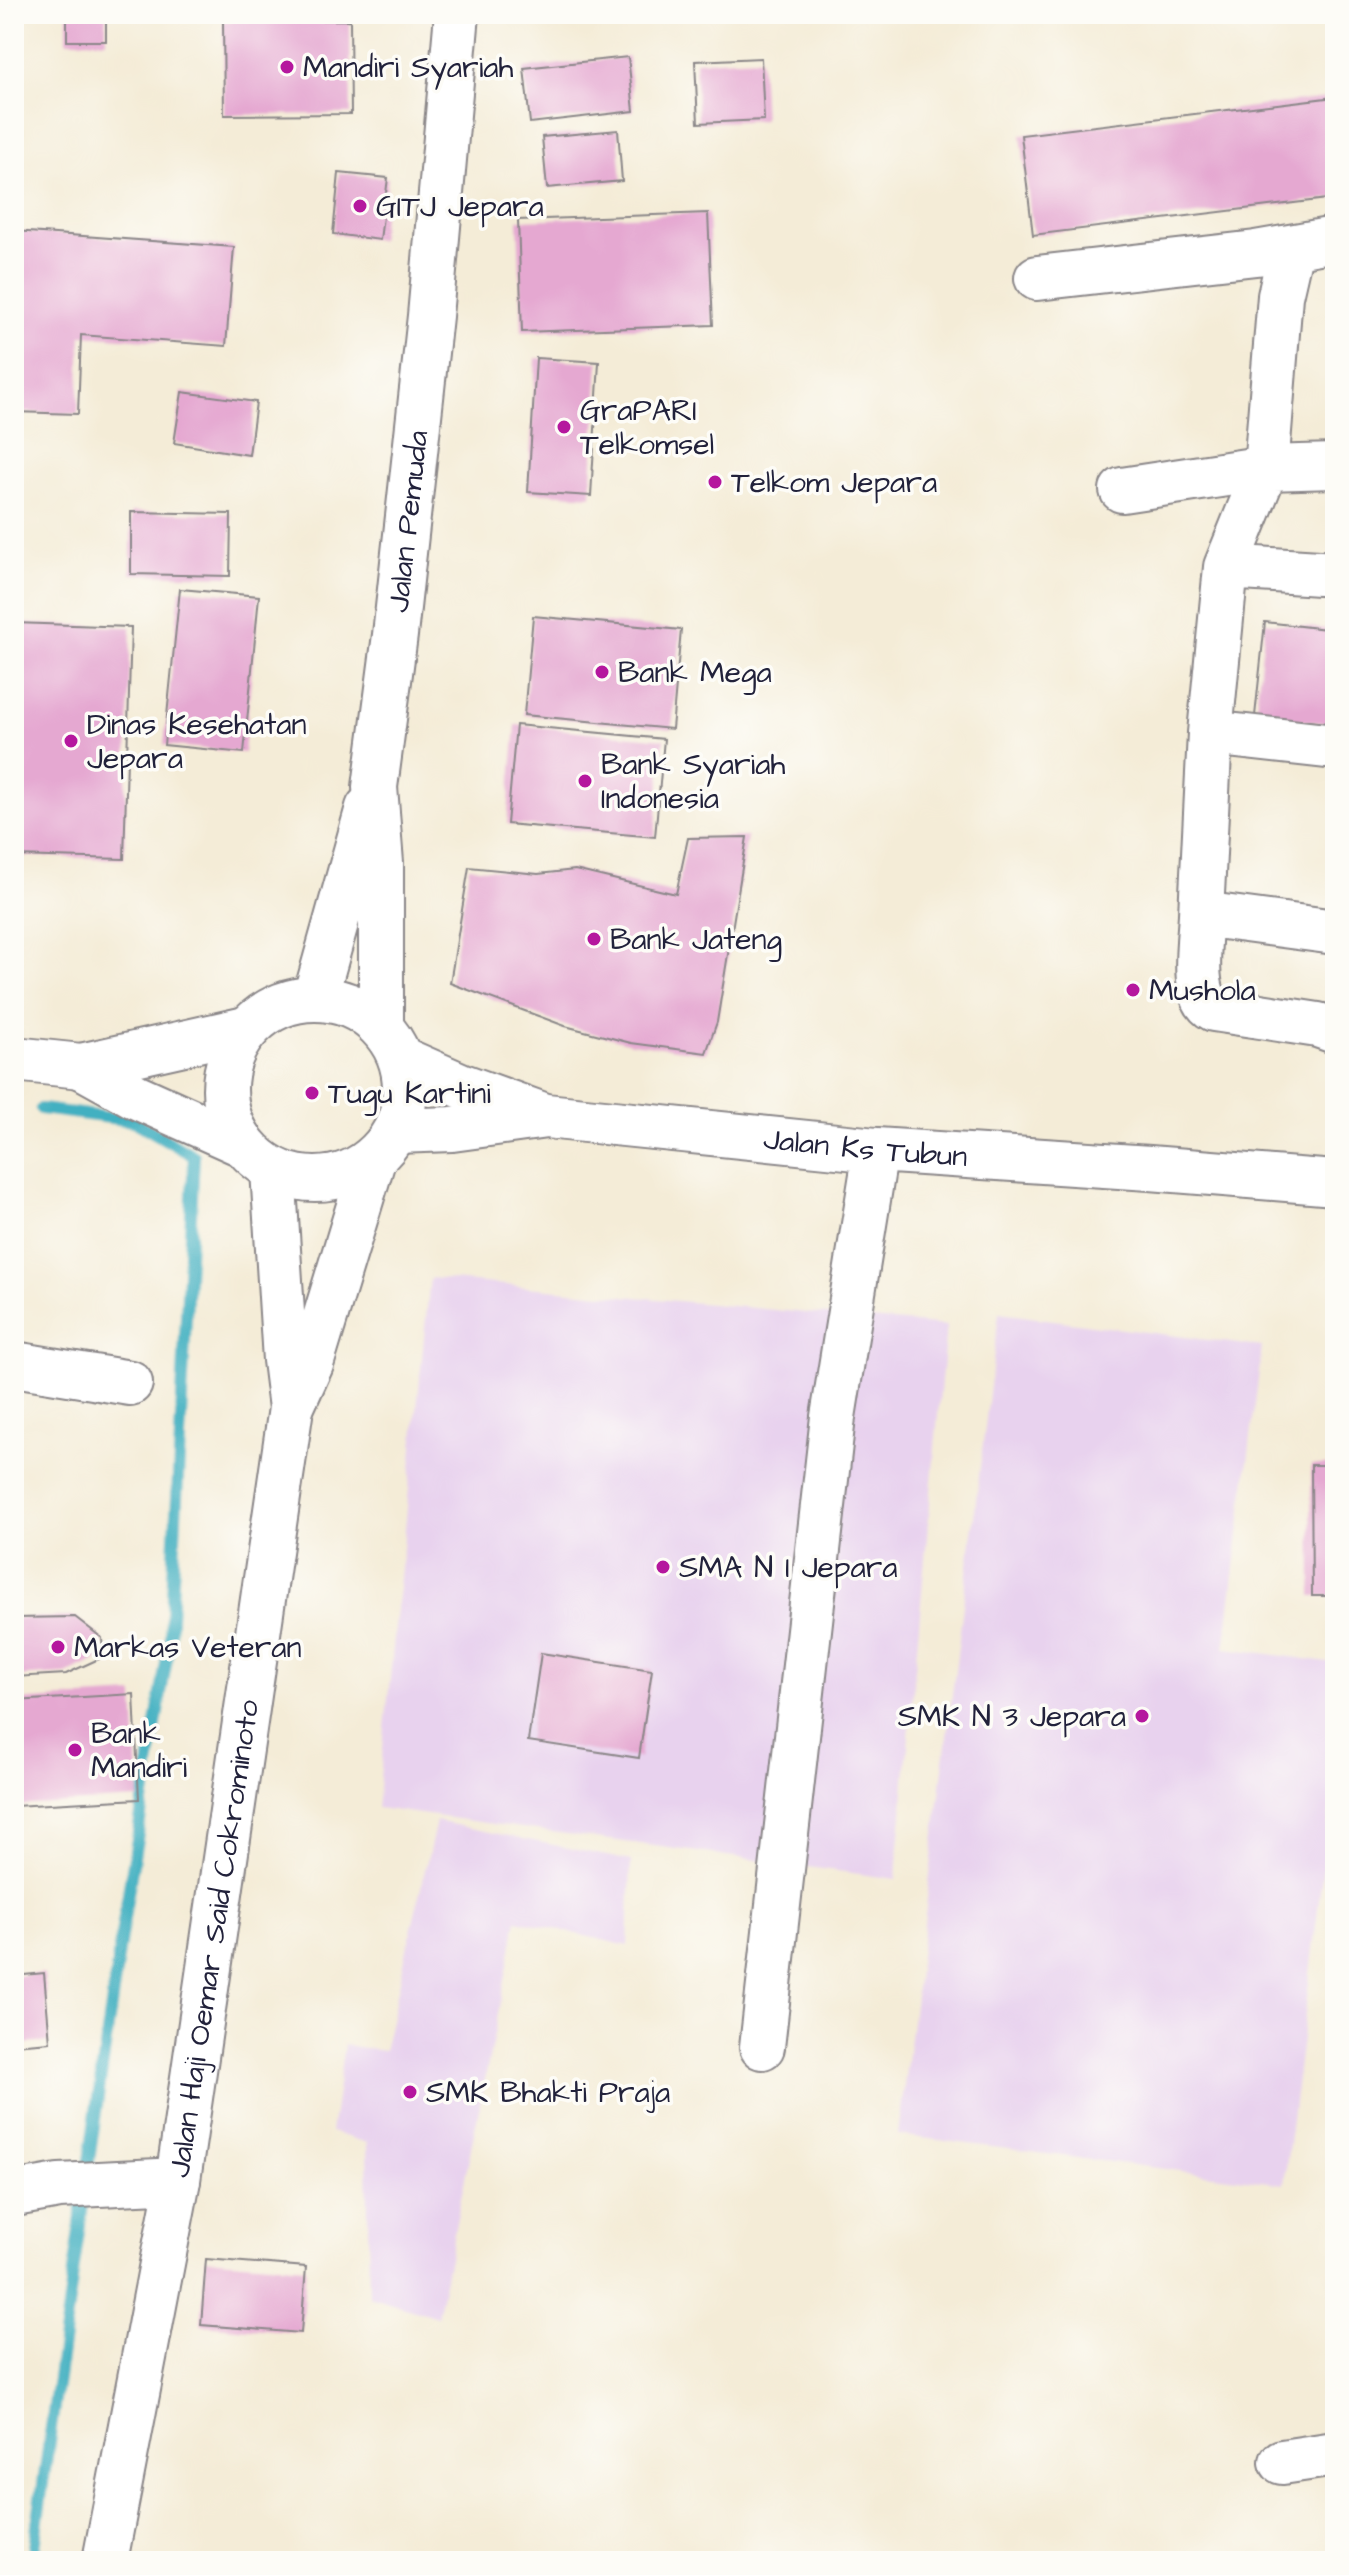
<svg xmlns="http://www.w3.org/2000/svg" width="1349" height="2575" font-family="'Architects Daughter',sans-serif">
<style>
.built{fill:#e8d2ee}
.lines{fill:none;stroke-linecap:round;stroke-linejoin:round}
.stream{stroke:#43b0c1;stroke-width:12}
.building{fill:#e5a8d1}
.minor-casing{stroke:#8b8789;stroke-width:48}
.major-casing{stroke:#8b8789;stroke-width:48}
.highway-casing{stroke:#8b8789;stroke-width:48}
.minor{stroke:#fff;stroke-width:44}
.major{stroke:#fff;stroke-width:44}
.highway{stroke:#fff;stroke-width:44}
.poi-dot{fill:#b5179e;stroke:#fdfcf7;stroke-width:3}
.labels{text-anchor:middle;stroke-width:7;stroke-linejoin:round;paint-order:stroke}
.poi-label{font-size:30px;fill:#22223b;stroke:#fdfcf7;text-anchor:start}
.street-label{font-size:30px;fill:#22223b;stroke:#fdfcf7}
</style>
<rect width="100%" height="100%" fill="#fdfcf7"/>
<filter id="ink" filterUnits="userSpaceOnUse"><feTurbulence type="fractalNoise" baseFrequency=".0125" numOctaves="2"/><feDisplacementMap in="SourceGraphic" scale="16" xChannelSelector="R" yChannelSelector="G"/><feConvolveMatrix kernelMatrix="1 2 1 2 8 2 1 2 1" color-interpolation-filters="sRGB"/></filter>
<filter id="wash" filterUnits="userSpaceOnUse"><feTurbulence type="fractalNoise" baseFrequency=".006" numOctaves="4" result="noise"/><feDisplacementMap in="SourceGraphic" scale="32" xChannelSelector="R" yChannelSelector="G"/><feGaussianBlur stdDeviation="1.8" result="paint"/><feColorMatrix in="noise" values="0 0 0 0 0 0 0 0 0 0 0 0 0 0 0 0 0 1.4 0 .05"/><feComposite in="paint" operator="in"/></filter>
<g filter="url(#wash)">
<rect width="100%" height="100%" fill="#f4ecd7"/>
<path class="built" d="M430,1278L946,1326L896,1879L377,1808Z
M999,1313L1262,1347L1225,1648L1335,1663V1770L1284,2184L898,2135Z
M436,1821L631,1861L628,1946L517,1920L437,2317L369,2296L367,2143L331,2132L344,2045L384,2051Z"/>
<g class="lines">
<path class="stream" d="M32,2561L121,1936L170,1639L194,1156L134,1121L41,1109"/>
</g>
<g id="blocks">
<path class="building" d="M67,14H106V41H67Z
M350,20L351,114L224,115L223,21Z
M628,57L634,111L530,123L524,68Z
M761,58L764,120L698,123L695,61Z
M1335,97V198L1033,235L1021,135Z
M618,130L622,181L547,188L542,137Z
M339,173L388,178L380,240L333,234Z
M708,213L713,325L522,332L518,220Z
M14,231L234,247L226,346L81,335L78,414L14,412Z
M536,358L599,362L591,496L528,492Z
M182,392L256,402L249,455L174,443Z
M131,512L231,514L230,576L131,574Z
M180,589L259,596L244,753L164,745Z
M533,616L681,630L672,729L524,715Z
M1265,622L1335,630V724L1255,716Z
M14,623L131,627L124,859L14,856Z
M516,725L664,739L655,837L507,824Z
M747,837L717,1022L706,1053L631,1043L565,1026L450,983L469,867L538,874L575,870L676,894L688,838Z
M1311,1465H1335V1596H1312Z
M75,1617L102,1638L103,1657L66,1674L14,1677V1618Z
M541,1653L652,1670L639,1758L528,1741Z
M134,1694L139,1799L14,1806V1701Z
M44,1973L50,2042L14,2045V1976Z
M206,2259L306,2267L301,2333L201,2325Z"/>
</g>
</g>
<g filter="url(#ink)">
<use href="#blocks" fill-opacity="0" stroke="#8b8789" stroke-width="2"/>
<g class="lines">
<g class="minor-casing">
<path id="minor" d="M1291,248L1280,296L1266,468L1226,567L1210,733L1201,914L1335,932
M1037,278L1256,253L1335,239
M1122,490L1266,468L1335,466
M1226,567L1335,574
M1210,733L1335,747
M1201,914C1200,939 1190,997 1214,1009L1318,1025L1335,1031
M14,1364L130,1383
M762,2047L833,1417L876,1150
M14,2194L59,2186L178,2180
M1282,2462L1335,2454"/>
</g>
<g class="major-casing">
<g id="major">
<path d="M401,1059L460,1085L540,1114"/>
<path id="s1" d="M396,1131L452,1129L546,1116L876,1150L1150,1168L1335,1183"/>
<path d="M292,1406L311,1364L373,1160"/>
<path id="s2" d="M105,2561L178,2180L291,1408L285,1360L273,1170"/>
</g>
</g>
<g class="highway-casing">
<g id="highway">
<path d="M315,998L368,808"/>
<circle cx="315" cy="1089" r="90"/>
<path id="s3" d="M381,1027V863L375,787L395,635L430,316L457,14"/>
<path d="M14,1059L81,1066L246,1029"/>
<path d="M81,1066L135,1096L242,1144"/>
</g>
</g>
<use href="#minor" class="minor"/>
<use href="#major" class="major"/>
<use href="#highway" class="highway"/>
</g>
</g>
<g class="poi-dot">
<circle cx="287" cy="67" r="8"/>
<circle cx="360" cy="206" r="8"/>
<circle cx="564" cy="427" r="8"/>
<circle cx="715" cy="482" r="8"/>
<circle cx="602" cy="672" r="8"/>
<circle cx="71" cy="741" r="8"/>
<circle cx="585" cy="781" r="8"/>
<circle cx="594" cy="939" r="8"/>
<circle cx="1133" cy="990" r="8"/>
<circle cx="312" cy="1093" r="8"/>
<circle cx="663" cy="1567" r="8"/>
<circle cx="58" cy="1647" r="8"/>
<circle cx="1142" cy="1716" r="8"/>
<circle cx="75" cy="1750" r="8"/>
<circle cx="410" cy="2092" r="8"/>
</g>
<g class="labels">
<g class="poi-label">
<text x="303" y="77">Mandiri Syariah</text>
<text x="376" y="216">GITJ Jepara</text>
<text x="580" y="420">GraPARI<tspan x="580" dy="34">Telkomsel</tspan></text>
<text x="731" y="492">Telkom Jepara</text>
<text x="618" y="682">Bank Mega</text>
<text x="87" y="734">Dinas Kesehatan<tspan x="87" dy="34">Jepara</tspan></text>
<text x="601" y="774">Bank Syariah<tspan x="601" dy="34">Indonesia</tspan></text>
<text x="610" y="949">Bank Jateng</text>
<text x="1149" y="1000">Mushola</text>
<text x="328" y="1103">Tugu Kartini</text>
<text x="679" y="1577">SMA N I Jepara</text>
<text x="74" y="1657">Markas Veteran</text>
<text x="1126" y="1726" text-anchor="end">SMK N 3 Jepara</text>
<text x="91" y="1743">Bank<tspan x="91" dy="34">Mandiri</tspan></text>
<text x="426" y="2102">SMK Bhakti Praja</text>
</g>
<g class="street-label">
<text dy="10" stroke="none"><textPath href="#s3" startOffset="508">Jalan Pemuda</textPath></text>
<text dy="10" stroke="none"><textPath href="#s1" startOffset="472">Jalan Ks Tubun</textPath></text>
<text dy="10" stroke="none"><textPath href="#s2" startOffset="632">Jalan Haji Oemar Said Cokrominoto</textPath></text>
</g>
</g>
<rect width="1349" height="2575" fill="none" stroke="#fdfcf7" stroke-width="48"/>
</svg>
